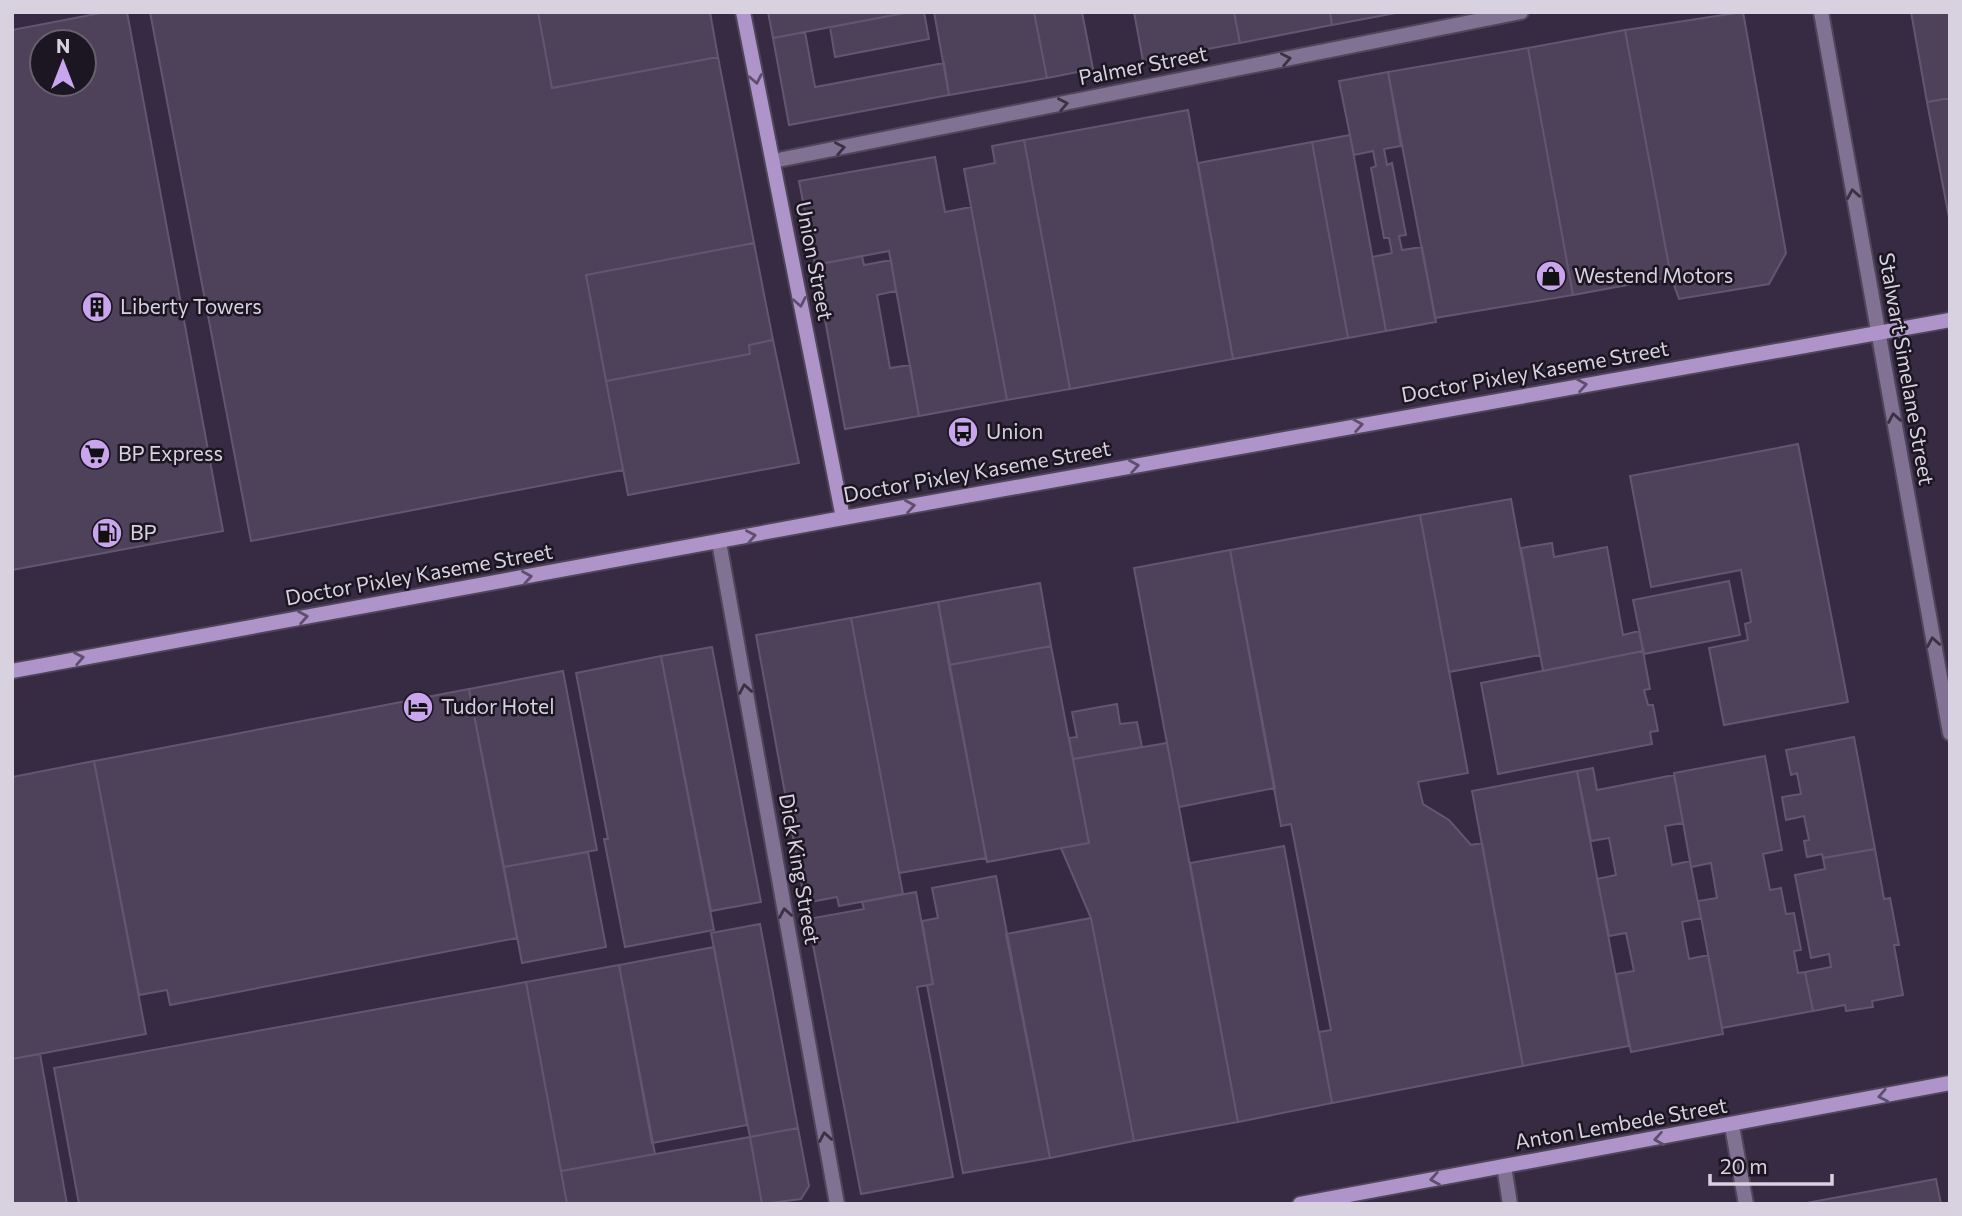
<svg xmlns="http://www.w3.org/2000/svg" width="1962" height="1216" font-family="Commissioner,sans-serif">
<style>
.building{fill:#4e425b;stroke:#635670;stroke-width:2;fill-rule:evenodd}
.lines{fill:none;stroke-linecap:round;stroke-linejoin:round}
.minor-casing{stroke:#50465b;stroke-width:18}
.tertiary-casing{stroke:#50465b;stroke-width:18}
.secondary-casing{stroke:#50465b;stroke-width:18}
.minor{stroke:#817192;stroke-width:14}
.tertiary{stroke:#817192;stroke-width:14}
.secondary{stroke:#ae94c9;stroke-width:14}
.oneway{stroke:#3a3143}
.oneway2{stroke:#5d4f6d}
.labels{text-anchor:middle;stroke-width:5;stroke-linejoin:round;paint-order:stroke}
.street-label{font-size:21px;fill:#d8d1e0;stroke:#1b1621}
.poi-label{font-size:21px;fill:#d8d1e0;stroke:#1b1621;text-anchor:start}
</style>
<rect width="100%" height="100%" fill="#362b42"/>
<path class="building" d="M106,12H127L223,531L12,570V30ZM42,42H84V84H42Z
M150,12H538L552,88L718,57L754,243L586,275L623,470L251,541Z
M538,12H710L718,57L552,88Z
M768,12H910L773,38Z
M910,12H924L929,39L835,57L830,27Z
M934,12H1034L1047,78L949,95Z
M1034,12H1082L1093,69L1047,78Z
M1134,12H1234L1240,43L1143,61Z
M1234,12H1330L1332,25L1240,43Z
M1330,12H1401L1332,25Z
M1743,12L1786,253L1769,284L1679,299L1671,277L1625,30Z
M1911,12H1950V98L1927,102Z
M1625,30L1671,277L1573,295L1528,48Z
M805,32L815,87L944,63L949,95L789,125L773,38Z
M1528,48L1573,295L1435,318L1388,72Z
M1388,72L1401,146L1384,149L1387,165L1392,163L1406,235L1399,236L1402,250L1422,247L1436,322L1386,331L1372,257L1392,253L1389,238H1384L1371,168L1376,166L1373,151L1354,155L1339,81Z
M1950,98V223L1927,102Z
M1188,110L1233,359L1070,389L1024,140Z
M1350,135L1386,331L1348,338L1312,142Z
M1024,140L1070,389L1007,400L964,169L995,163L992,146Z
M1312,142L1348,338L1233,359L1198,163Z
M935,157L945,212L971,207L1007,400L919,416L889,251L815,265L799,181Z
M754,243L773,340L749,345L750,354L606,381L586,275Z
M862,256L864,265L891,260L896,291L877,295L890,368L910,365L919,416L845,429L815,265Z
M773,340L799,463L628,495L606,381L750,354L749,345Z
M1798,444L1848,702L1724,725L1709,648L1748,640L1745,624L1751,622L1741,570L1651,587L1630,476Z
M1511,499L1540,655L1449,672L1420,515Z
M1420,515L1468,773L1418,782L1423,804L1449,820L1471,845L1482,843L1523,1066L1332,1103L1319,1032L1331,1030L1291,824L1281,826L1230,550Z
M1552,543L1554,557L1607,547L1623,635L1639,631L1643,651L1543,671L1521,548Z
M1230,550L1275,788L1179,807L1134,568Z
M1729,581L1740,635L1644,654L1633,600Z
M1040,583L1051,646L949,665L938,602Z
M938,602L986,858L899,873L851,618Z
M851,618L903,894L839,906L837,897L805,903L756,635Z
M1051,646L1089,843L987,862L949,665Z
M712,647L761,902L711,911L661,656Z
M1643,651L1650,689L1644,690L1648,705H1653L1658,731L1650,732L1652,744L1498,774L1481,683Z
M661,656L714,930L625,947L604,839H608L576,673Z
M563,671L597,850L504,867L469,689Z
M469,689L517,938L170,1005L167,990L139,995L94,761Z
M1117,704L1120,724L1137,722L1142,747L1073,759L1069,738L1077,737L1072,712Z
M1854,737L1875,849L1823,858L1822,854L1807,857L1804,841L1809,840L1804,816L1786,820L1782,797L1801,794L1797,773L1791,775L1786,750Z
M1167,743L1238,1122L1134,1141L1091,918L1061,848L1089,843L1073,759Z
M1765,756L1782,850L1763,854L1770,890L1781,888L1786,914L1794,913L1801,950L1794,951L1798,973L1805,972L1813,1011L1722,1028L1698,901L1717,898L1711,863L1691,867L1674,773Z
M94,761L146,1034L12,1059V777Z
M1593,768L1597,790L1674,775L1683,823L1665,826L1672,865L1690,861L1701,918L1682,922L1689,959L1708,955L1723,1034L1631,1052L1616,974L1634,971L1626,933L1609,936L1597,879L1616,875L1609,838L1591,841L1577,771Z
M1577,771L1629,1046L1523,1066L1472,791Z
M1284,846L1332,1103L1238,1122L1190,863Z
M1875,849L1884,899L1890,898L1899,945H1894L1903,995L1872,1001L1873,1007L1846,1011L1845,1005L1813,1011L1805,972L1831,967L1829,954L1811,958L1795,875L1825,869L1823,858Z
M588,852L606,947L522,963L504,867Z
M996,876L1050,1158L963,1173L927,985L933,984L922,921L938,918L932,888Z
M916,892L933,984L917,987L953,1177L861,1194L808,919L864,909L862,902Z
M1091,918L1134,1141L1050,1158L1006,934Z
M760,924L798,1128L750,1137L711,933Z
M714,947L747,1125L652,1143L619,965Z
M619,965L655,1154L561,1171L526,982Z
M526,982L567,1204H79L54,1068Z
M40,1054L67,1204H12V1059Z
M798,1128L809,1186L801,1199L762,1204L750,1137Z
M750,1137L762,1204H567L561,1171Z
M1936,1179L1941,1204H1801Z"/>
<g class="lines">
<g class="minor-casing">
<path id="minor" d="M773,161L1521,12
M719,542L837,1204
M1732,1126L1746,1204
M1504,1166L1510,1204"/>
</g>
<g class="tertiary-casing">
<path id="tertiary" d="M1821,12L1950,733"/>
</g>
<g class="secondary-casing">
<path id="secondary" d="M743,12L843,518
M12,671L843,518L1950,320
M1300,1204L1950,1083"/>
</g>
<use href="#minor" class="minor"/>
<use href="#tertiary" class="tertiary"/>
<use href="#secondary" class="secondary"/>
</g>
<defs><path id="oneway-chevron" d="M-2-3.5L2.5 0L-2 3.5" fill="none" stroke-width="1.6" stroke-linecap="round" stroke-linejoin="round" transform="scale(1.75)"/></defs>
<g class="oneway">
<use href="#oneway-chevron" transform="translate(1286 59) rotate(-11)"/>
<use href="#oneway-chevron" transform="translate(1063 104) rotate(-11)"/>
<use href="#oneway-chevron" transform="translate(840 148) rotate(-11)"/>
<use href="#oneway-chevron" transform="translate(1853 194) rotate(-100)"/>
<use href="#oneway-chevron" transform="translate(1894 418) rotate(-100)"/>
<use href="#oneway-chevron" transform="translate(1933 642) rotate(-100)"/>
<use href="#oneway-chevron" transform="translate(745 689) rotate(-100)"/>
<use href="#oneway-chevron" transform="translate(785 913) rotate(-100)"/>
<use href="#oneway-chevron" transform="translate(825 1137) rotate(-100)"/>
</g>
<g class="oneway2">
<use href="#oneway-chevron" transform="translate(756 79) rotate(79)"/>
<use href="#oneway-chevron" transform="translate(800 302) rotate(79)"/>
<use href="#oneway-chevron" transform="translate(1582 385) rotate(-10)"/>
<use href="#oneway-chevron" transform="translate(1358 425) rotate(-10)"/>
<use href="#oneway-chevron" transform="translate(1134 466) rotate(-10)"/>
<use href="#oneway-chevron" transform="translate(910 506) rotate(-10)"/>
<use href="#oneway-chevron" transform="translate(751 536) rotate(-11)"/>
<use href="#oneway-chevron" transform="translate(527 577) rotate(-10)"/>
<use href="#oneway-chevron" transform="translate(303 617) rotate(-10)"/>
<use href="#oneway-chevron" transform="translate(79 658) rotate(-11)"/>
<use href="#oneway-chevron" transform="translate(1883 1096) rotate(169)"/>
<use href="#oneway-chevron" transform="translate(1659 1139) rotate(170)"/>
<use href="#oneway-chevron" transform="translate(1435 1179) rotate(170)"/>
</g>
<defs>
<g id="shop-disc" transform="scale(1.575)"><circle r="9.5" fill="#c9a5ee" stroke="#1b1621"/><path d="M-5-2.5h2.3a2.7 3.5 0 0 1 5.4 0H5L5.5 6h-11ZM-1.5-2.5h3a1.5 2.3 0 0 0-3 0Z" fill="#111"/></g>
<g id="building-disc" transform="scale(1.575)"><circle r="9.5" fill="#c9a5ee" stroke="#1b1621"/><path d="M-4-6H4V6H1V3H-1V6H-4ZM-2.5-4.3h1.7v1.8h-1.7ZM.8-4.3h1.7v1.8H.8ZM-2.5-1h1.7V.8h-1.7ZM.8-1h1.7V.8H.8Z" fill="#111"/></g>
<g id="bus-disc" transform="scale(1.575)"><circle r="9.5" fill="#c9a5ee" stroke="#1b1621"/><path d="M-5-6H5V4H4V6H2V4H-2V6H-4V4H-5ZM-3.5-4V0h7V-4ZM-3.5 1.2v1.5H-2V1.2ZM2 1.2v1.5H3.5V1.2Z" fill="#111"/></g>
<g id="supermarket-disc" transform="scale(1.575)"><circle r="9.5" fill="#c9a5ee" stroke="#1b1621"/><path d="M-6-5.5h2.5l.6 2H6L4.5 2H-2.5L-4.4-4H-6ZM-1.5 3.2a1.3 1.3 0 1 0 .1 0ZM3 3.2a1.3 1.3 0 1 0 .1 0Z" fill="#111"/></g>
<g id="fuel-disc" transform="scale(1.575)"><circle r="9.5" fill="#c9a5ee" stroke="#1b1621"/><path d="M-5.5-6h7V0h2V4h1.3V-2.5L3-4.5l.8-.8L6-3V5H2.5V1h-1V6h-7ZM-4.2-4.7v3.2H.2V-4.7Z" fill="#111"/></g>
<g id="hotel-disc" transform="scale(1.575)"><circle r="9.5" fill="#c9a5ee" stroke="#1b1621"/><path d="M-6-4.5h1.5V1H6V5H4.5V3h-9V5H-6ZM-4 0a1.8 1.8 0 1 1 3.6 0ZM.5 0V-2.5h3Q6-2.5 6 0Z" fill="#111"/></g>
</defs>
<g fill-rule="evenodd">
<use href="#shop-disc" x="1551" y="276"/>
<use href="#building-disc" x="97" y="307"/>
<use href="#bus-disc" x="963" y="432"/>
<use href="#supermarket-disc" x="95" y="454"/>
<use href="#fuel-disc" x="107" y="533"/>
<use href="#hotel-disc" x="418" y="707"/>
</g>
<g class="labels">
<g class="street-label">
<text transform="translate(1143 66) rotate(-11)" y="7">Palmer Street</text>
<text transform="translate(814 261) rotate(79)" y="7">Union Street</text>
<text transform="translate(1906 369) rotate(80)" y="7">Stalwart Simelane Street</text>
<text transform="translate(1535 372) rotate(-10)" y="7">Doctor Pixley Kaseme Street</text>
<text transform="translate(977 472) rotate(-10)" y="7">Doctor Pixley Kaseme Street</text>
<text transform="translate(419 575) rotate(-10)" y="7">Doctor Pixley Kaseme Street</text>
<text transform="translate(799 869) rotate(80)" y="7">Dick King Street</text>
<text transform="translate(1621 1124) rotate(-10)" y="7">Anton Lembede Street</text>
</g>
<g class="poi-label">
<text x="1574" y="283">Westend Motors</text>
<text x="120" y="314">Liberty Towers</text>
<text x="986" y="439">Union</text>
<text x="118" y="461">BP Express</text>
<text x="130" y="540">BP</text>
<text x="441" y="714">Tudor Hotel</text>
</g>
</g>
<rect width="1962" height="1216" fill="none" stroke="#d8d1e0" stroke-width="28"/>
<g transform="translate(63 63)"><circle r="33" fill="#1b1621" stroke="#67616d" stroke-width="2"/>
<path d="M0-5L12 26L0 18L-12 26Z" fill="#c9a5ee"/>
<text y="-10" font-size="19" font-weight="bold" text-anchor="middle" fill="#d8d1e0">N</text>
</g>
<path d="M1710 1174v10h122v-10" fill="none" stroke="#d8d1e0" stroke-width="3.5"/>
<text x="1720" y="1174" font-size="21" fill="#d8d1e0" stroke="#1b1621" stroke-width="5" paint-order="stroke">20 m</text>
</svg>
